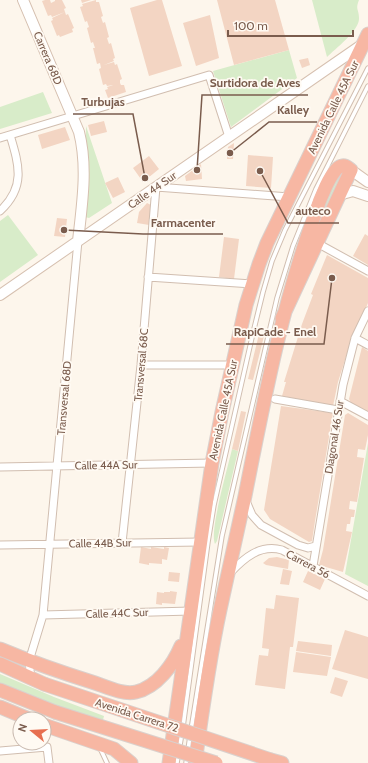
<svg xmlns="http://www.w3.org/2000/svg" width="368" height="763" font-family="Cabin,sans-serif">
<style>
.green{fill:#d8ecc9}
.building{fill:#f3d5c3}
.lines{fill:none;stroke-linecap:round;stroke-linejoin:round}
.lane-casing{stroke:#d1beb0;stroke-width:5.5}
.street-casing{stroke:#d1beb0;stroke-width:9}
.secondary-casing{stroke:#d6c0b0;stroke-width:12}
.highway-casing{stroke:#dad1cd;stroke-width:15}
.lane{stroke:#fff;stroke-width:3.5}
.street{stroke:#fff;stroke-width:7}
.secondary{stroke:#fff;stroke-width:10}
.highway{stroke:#f7b7a3;stroke-width:13}
.highway-bridge-casing{stroke:#dad1cd;stroke-width:15;stroke-linecap:butt}
.highway-bridge{stroke:#f7b7a3;stroke-width:13}
.labels{text-anchor:middle;stroke-width:3.5;stroke-linejoin:round;paint-order:stroke}
.street-label{font-size:11px;fill:#7a5c4d;stroke:#fffaf3}
.leader{fill:none;stroke:#7a5c4d;stroke-width:1.5}
.callout-dot{fill:#7a5c4d;stroke:#fffaf3;stroke-width:1.5}
.callout-label{font-size:12px;text-anchor:middle;font-weight:bold;fill:#7a5c4d;stroke:#fffaf3;stroke-width:3.5;stroke-linejoin:round;paint-order:stroke}
</style>
<rect width="100%" height="100%" fill="#fdf6ec"/>
<path class="green" d="M312,0H359C355,10 359,9 359,18C360,30 335,49 327,57Z
M289,50L297,78L231,127L213,71Z
M43,92L52,113L0,129V107Z
M86,126L112,203L89,218L85,217Z
M341,172L343,174L313,242L317,219L337,173Z
M8,215L38,255L0,282V221Z
M368,443V586L345,574Z
M232,449L238,451L217,541L215,544C209,532 228,467 232,449Z
M0,674L54,697L104,716L103,720L64,708L0,684Z"/>
<path class="building" d="M45,0H50L51,3L55,1V0H62L66,8L64,9L65,12L52,17L51,15L48,16L42,1Z
M81,0H91L82,3Z
M96,0V2H99L103,16L101,17L103,23L105,22L109,37L107,38L109,44L111,43L115,58L113,59L114,61L104,65L114,62L115,65L117,64L122,79L120,80V83L121,85H124L126,92L108,98L105,90L108,89L107,87L113,85L107,86L106,84L103,85L99,69L101,68L100,63L97,64L93,48H95L93,42L91,43L87,28L89,27L87,21L85,22L80,7L83,6L82,4Z
M157,0H162L182,66L149,76L130,8Z
M217,0H275L289,50L234,65Z
M65,12L66,15L68,14L74,28L72,29L73,32L60,37L59,35L57,36L51,21L53,20L52,18Z
M210,15L219,58L196,66L183,23Z
M308,58L310,65L302,68L299,60Z
M104,121L107,132L91,136L88,125Z
M65,127L70,140L42,149L38,135Z
M234,143L233,159H227L228,147Z
M248,155L273,157L271,188L246,186Z
M149,156L159,169L143,182L133,168Z
M201,164L202,179L186,181L185,176Z
M118,177L125,192L113,198L105,183Z
M147,203L151,205L149,225L137,223L139,212Z
M57,218L67,219L65,237L54,236Z
M365,234L368,236V265L353,256Z
M224,237L239,239L234,279L219,277Z
M327,255L368,278V303L349,347L338,382L333,406L282,396L286,382H284L302,324L313,295L311,294Z
M259,334L264,336L253,380L248,379Z
M362,347L368,351V412L351,403L349,399Z
M281,406L333,413L315,521L312,541L309,542L270,519L264,510Z
M241,411L246,412L238,451L232,449Z
M348,413L368,425V435L365,450L358,449L357,457L364,458L357,502L350,501L349,509L355,510L354,517H351L350,524H347L346,531L352,532L343,572L319,565L323,550L345,415Z
M141,547L151,549V547L164,549V547L169,548L167,560L162,559V564L149,563V565L139,563Z
M277,557L289,560L288,569L266,565L263,563L269,558Z
M283,569L292,571L289,585L280,584Z
M308,571L325,579L320,590L303,582Z
M169,572L180,573L179,582L168,581Z
M170,591L177,592L175,604L162,603V605L156,604L157,592L164,593V592H170Z
M276,595L299,598L293,647H290L285,689L255,685L259,655L268,656L269,649L262,648L266,608L274,609Z
M345,630L368,637V679L332,669Z
M298,641L332,645L331,656L296,651Z
M296,652L331,657L327,676L293,672Z
M335,677L348,681L342,697L330,693Z"/>
<g class="lines">
<g class="lane-casing">
<path id="lane" d="M183,727L208,542L214,505L253,333L263,292L272,261L285,230L368,68
M191,730L222,536L277,298L293,246L316,189L368,86
M100,748L107,763
M177,763L182,733
M186,763L190,736"/>
</g>
<g class="street-casing">
<path id="street" d="M0,138L209,75L229,137
M0,211C26,187 19,165 10,135
M317,243L368,271
M148,277L252,284
M355,338L368,345
M141,365H233
M275,399L338,410
M340,401L368,416
M0,467L212,463
M246,501L252,515L261,525L298,545L308,548L316,546
M122,543L141,365L156,187L289,197
M0,545L200,542
M313,566L343,385L355,338L368,311
M230,573C244,558 260,544 282,550L368,596
M43,615L191,611
M31,679L29,661L43,615L78,241
M0,751L47,747L49,763"/>
</g>
<g class="secondary-casing">
<path id="secondary" d="M23,0L79,132C88,167 82,205 78,241
M351,170L368,182
M339,195L353,191L368,196
M0,295L363,44"/>
</g>
<g class="highway-casing">
<path id="highway" d="M0,649C31,662 63,673 95,683C107,687 123,695 136,692C157,687 173,665 181,646
M0,664L44,684
M0,690L55,712
M0,707L29,719
M44,725L114,749L131,763
M271,760L282,763
M169,763L212,463L222,412L246,305L259,264L267,243L368,34
M195,763C202,712 209,661 220,610C228,572 237,534 245,496C264,400 282,305 315,214C318,204 332,166 342,166C346,165 348,168 351,170L282,318"/>
</g>
<use href="#lane" class="lane"/>
<use href="#street" class="street"/>
<use href="#secondary" class="secondary"/>
<use href="#highway" class="highway"/>
<g class="highway-bridge-casing">
<path id="highway-bridge" d="M44,684L271,760
M55,712L216,763"/>
</g>
<use href="#highway-bridge" class="highway-bridge"/>
</g>
<g class="labels">
<g class="street-label">
<text transform="translate(48 58) rotate(67)" y="4">Carrera 68D</text>
<text transform="translate(333 107) rotate(-64)" y="4">Avenida Calle 45A Sur</text>
<text transform="translate(152 190) rotate(-35)" y="4">Calle 44 Sur</text>
<text transform="translate(141 365) rotate(-85)" y="4">Transversal 68C</text>
<text transform="translate(64 398) rotate(-85)" y="4">Transversal 68D</text>
<text transform="translate(223 410) rotate(-78)" y="4">Avenida Calle 45A Sur</text>
<text transform="translate(334 437) rotate(-81)" y="4">Diagonal 46 Sur</text>
<text transform="translate(106 465) rotate(-1)" y="4">Calle 44A Sur</text>
<text transform="translate(100 543) rotate(-1)" y="4">Calle 44B Sur</text>
<text transform="translate(308 564) rotate(28)" y="4">Carrera 56</text>
<text transform="translate(117 613) rotate(-2)" y="4">Calle 44C Sur</text>
<text transform="translate(137 715) rotate(18)" y="4">Avenida Carrera 72</text>
</g>
</g>
<path class="leader" d="M197 170L202 95H308M145 178L133 114H73M230 153L269 122H317M260 171L288 223H339M64 230L143 234H223M332 278L324 344H226"/>
<g class="callout-dot">
<circle cx="197" cy="170" r="4"/>
<circle cx="145" cy="178" r="4"/>
<circle cx="230" cy="153" r="4"/>
<circle cx="260" cy="171" r="4"/>
<circle cx="64" cy="230" r="4"/>
<circle cx="332" cy="278" r="4"/>
</g>
<g class="callout-label">
<text x="255" y="87">Surtidora de Aves</text>
<text x="103" y="106">Turbujas</text>
<text x="293" y="114">Kalley</text>
<text x="313" y="215">auteco</text>
<text x="183" y="227">Farmacenter</text>
<text x="275" y="336">RapiCade - Enel</text>
</g>
<g transform="translate(32 731) rotate(288)"><circle r="19" fill="#fffaf3" stroke="#cabbb1"/>
<path d="M0-3L7 15L0 10L-7 15Z" fill="#e76f51"/>
<text y="-6" font-size="11" font-weight="bold" text-anchor="middle" fill="#7a5c4d">N</text>
</g>
<path d="M228 30v6h125v-6" fill="none" stroke="#7a5c4d" stroke-width="2"/>
<text x="234" y="30" font-size="12" fill="#7a5c4d" stroke="#fffaf3" stroke-width="3" paint-order="stroke">100 m</text>
</svg>
